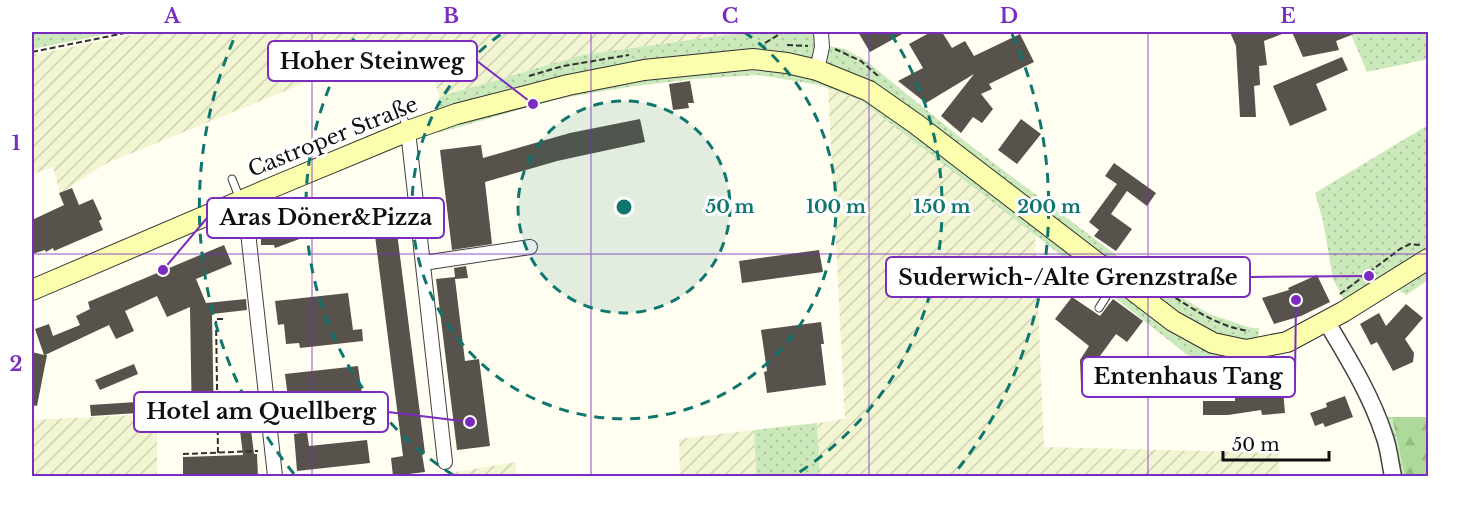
<svg xmlns="http://www.w3.org/2000/svg" width="1460" height="508" font-family="'Libre Baskerville',serif">
<style>
.farmland{fill:url(#farmland-furrows)}
.grass{fill:url(#grass-dots)}
.forest{fill:url(#forest-firs)}
.lines{fill:none;stroke-linecap:round;stroke-linejoin:round}
.stream{stroke:#3e7dcc;stroke-width:4.5}
.building{fill:#57524b}
.service-casing{stroke:#424242;stroke-width:9}
.minor-casing{stroke:#424242;stroke-width:16}
.tertiary-casing{stroke:#424242;stroke-width:19}
.secondary-casing{stroke:#313131;stroke-width:22}
.path{stroke:#313131;stroke-width:2;stroke-dasharray:6 3;stroke-linecap:butt}
.service{stroke:#fff;stroke-width:7}
.minor{stroke:#fff;stroke-width:14}
.tertiary{stroke:#fff;stroke-width:16}
.secondary{stroke:#fafead;stroke-width:20}
.grid{fill:none;stroke:#7b2cbf;stroke-width:1.5;stroke-opacity:0.55}
.ring{fill:none;stroke:#0f766e;stroke-width:3;stroke-dasharray:10 8}
.labels{text-anchor:middle;stroke-width:6;stroke-linejoin:round;paint-order:stroke}
.street-label{font-size:21px;fill:#0f0f0f;stroke:#fff}
.centre{fill:#0f766e;stroke:#fff;stroke-width:3}
.ring-label{font-size:18px;text-anchor:middle;font-weight:bold;fill:#0f766e;stroke:#fff;stroke-width:6;stroke-linejoin:round;paint-order:stroke}
.leader{fill:none;stroke:#7b2cbf;stroke-width:2}
.callout-dot{fill:#7b2cbf;stroke:#fff;stroke-width:2}
.callout{fill:#fff;stroke:#7b2cbf;stroke-width:2}
.callout-label{font-size:22px;text-anchor:middle;font-weight:bold;fill:#0f0f0f}
.neatline{fill:none;stroke:#7b2cbf;stroke-width:2}
.grid-label{font-size:20px;text-anchor:middle;font-weight:bold;fill:#7b2cbf}
</style>
<defs>
<pattern id="farmland-furrows" width="10" height="10" patternUnits="userSpaceOnUse" patternTransform="scale(1.5)"><rect width="10" height="10" fill="#f2f5d1"/><path d="M-1 1l2-2M0 10L10 0M9 11l2-2" fill="none" stroke="#ced1b2"/></pattern>
<pattern id="grass-dots" width="8" height="8" patternUnits="userSpaceOnUse" patternTransform="scale(1.5)"><rect width="8" height="8" fill="#cbe9ba"/><path d="M2 2h.1M6 6h.1" fill="none" stroke="#adc79f" stroke-width="1.8" stroke-linecap="round"/></pattern>
<pattern id="forest-firs" width="22" height="20" patternUnits="userSpaceOnUse" patternTransform="scale(1.5)"><rect width="22" height="20" fill="#adda9a"/><path d="M5 1l3.5 6h-7zM16 11l3.5 6h-7z" fill="#94ba84"/></pattern>
</defs>
<rect width="100%" height="100%" fill="#fffef1"/>
<path class="farmland" d="M146,32H747L582,55L439,97L424,41L312,80L105,164L60,193L53,167L32,174V55Z
M828,88L860,100L1035,234L1044,447L1278,453L1280,476H820L817,423L845,419Z
M157,414V476H32V420Z
M754,430L756,476H680L679,439Z
M516,462V476H432Z"/>
<path class="grass" d="M32,32H118L32,49Z
M747,32H819L818,44L845,49L865,60L967,143L1116,255L1154,281L1209,314L1251,328H1259L1258,345L1214,376L1034,234L860,100L819,85L759,75L694,79L628,87L557,99L438,133L439,97L582,55Z
M1350,32H1428V59L1367,72Z
M1428,125V280L1406,295L1388,283L1348,308L1333,279L1323,221L1315,193Z
M1386,417H1392L1405,476H1400Z
M817,423L820,476H756L754,430Z"/>
<path class="forest" d="M1392,417H1428V476H1405Z"/>
<g class="lines">
<path class="stream" d="M32,32H33"/>
</g>
<path class="building" d="M858,32H906L870,52Z
M931,32H942L952,48L965,41L974,56L1020,34L1034,62L989,84L992,89L981,94L993,109L982,123L973,117L961,133L941,116L974,74L926,103L898,81L923,68L909,44Z
M1230,32H1287L1264,41L1267,65L1259,66L1260,85L1254,86L1256,117H1240L1236,46Z
M1292,32H1359L1336,41L1339,50L1303,57Z
M1342,57L1348,70L1316,84L1327,110L1290,126L1273,86Z
M690,81L694,103H688L689,108L673,110L669,84Z
M640,119L645,142L557,161L485,182L492,244L452,250L440,150L481,145L483,158L570,133Z
M1021,119L1041,134L1017,164L998,150Z
M1114,163L1156,193L1147,206L1127,191L1111,214L1132,229L1116,251L1094,236L1099,230L1089,222L1117,184L1105,176Z
M72,188L79,205L93,199L102,219L99,221L103,230L54,251L53,248L46,252L45,250L32,254V220L64,205L59,193Z
M393,201L425,453L422,454L425,472L393,476L391,458L403,456L371,204Z
M336,204L343,223L275,248L274,245H261V225L273,226Z
M224,245L232,264L196,279L206,303L246,299L247,310L212,314L214,426L192,427L190,307L167,317L157,296L125,311L134,331L116,339L109,325L45,355H47L37,406L32,405V352L44,355L35,329L49,324L53,336L80,325L76,316L90,309L88,302Z
M819,250L823,272L742,283L739,261Z
M466,266L468,278L455,279L465,361L479,359L490,446L457,450L436,279L455,277L454,268Z
M1317,275L1330,302L1301,316L1274,324L1262,298L1289,290L1288,288Z
M348,293L353,330L362,329L363,341L300,348L299,343L286,344L284,324L278,325L275,301Z
M1072,297L1100,316L1113,299L1143,321L1127,342L1116,334L1097,360L1099,384L1081,385L1080,360L1089,346L1055,319Z
M1406,304L1423,318L1405,339L1414,353L1413,362L1393,371L1377,342L1371,345L1360,324L1379,313L1386,326Z
M821,322L824,344H821L826,385L767,393L764,372L767,371L761,330Z
M134,364L138,374L100,390L95,380Z
M358,366L365,416L348,418L345,391L288,398L285,374Z
M1283,390L1285,413L1262,415L1261,410L1228,415H1203V401H1235V395Z
M1345,396L1353,417L1325,427L1323,423L1315,426L1310,413L1327,407L1326,403Z
M247,397L254,454H257L258,477H183V457L243,455L236,398Z
M152,401L153,412L91,416L90,405Z
M307,432L309,446L367,440L370,463L297,471L294,434Z"/>
<g class="lines">
<g class="service-casing">
<path id="service" d="M400,109L407,128
M232,179L240,199
M1099,308L1116,281
M1129,385L1201,383L1224,379L1237,351"/>
</g>
<g class="minor-casing">
<path id="minor" d="M817,70L822,47L821,32
M408,131L445,462
M241,201L246,214L275,476
M423,263L530,247"/>
</g>
<g class="tertiary-casing">
<path id="tertiary" d="M1326,321C1348,358 1371,395 1384,435C1389,448 1390,463 1393,476"/>
</g>
<g class="secondary-casing">
<path id="secondary" d="M32,290L278,185L408,131L456,114L568,85L644,70L753,59L787,63L817,70L869,91L916,124L1173,321L1213,343L1246,350L1287,342L1343,312L1428,259"/>
</g>
<path class="path" d="M765,43L783,32
M787,45L808,46
M835,49L861,61L878,76
M32,52L130,32
M529,76L563,66L629,55
M1153,283C1183,302 1213,326 1249,331
M1340,294L1400,249L1410,244L1420,245
M217,398L253,394
M218,453L216,319H224
M183,454L258,451"/>
<use href="#service" class="service"/>
<use href="#minor" class="minor"/>
<use href="#tertiary" class="tertiary"/>
<use href="#secondary" class="secondary"/>
</g>
<path class="grid" d="M312,32V476M591,32V476M869,32V476M1148,32V476M32,254H1428"/>
<circle cx="624" cy="207" r="106" fill="#0f766e" fill-opacity=".12"/>
<g class="ring">
<circle cx="624" cy="207" r="106"/>
<path d="M744 32A212 212 0 1 1 504 32"/>
<path d="M453 475A318 318 0 0 1 357 34M891 34A318 318 0 0 1 795 475"/>
<path d="M294 474A425 425 0 0 1 236 34M1012 34A425 425 0 0 1 954 474"/>
</g>
<g class="labels">
<g class="street-label">
<text transform="translate(333 137) rotate(-22)" y="7">Castroper Straße</text>
</g>
</g>
<circle cx="624" cy="207" r="9" class="centre"/>
<g class="ring-label">
<text x="730" y="213">50 m</text>
<text x="836" y="213">100 m</text>
<text x="942" y="213">150 m</text>
<text x="1049" y="213">200 m</text>
</g>
<path class="leader" d="M533 104L477 61M163 270L207 218M1369 276L1250 277M1296 300L1295 377M470 422L388 412"/>
<g class="callout-dot">
<circle cx="533" cy="104" r="6"/>
<circle cx="163" cy="270" r="6"/>
<circle cx="1369" cy="276" r="6"/>
<circle cx="1296" cy="300" r="6"/>
<circle cx="470" cy="422" r="6"/>
</g>
<g class="callout">
<rect x="268" y="41" width="209" height="40" rx="6"/>
<rect x="207" y="198" width="237" height="40" rx="6"/>
<rect x="886" y="257" width="364" height="40" rx="6"/>
<rect x="1082" y="357" width="213" height="40" rx="6"/>
<rect x="134" y="392" width="254" height="40" rx="6"/>
</g>
<g class="callout-label">
<text x="372" y="69">Hoher Steinweg</text>
<text x="326" y="225">Aras Döner&amp;Pizza</text>
<text x="1068" y="285">Suderwich-/Alte Grenzstraße</text>
<text x="1188" y="384">Entenhaus Tang</text>
<text x="261" y="419">Hotel am Quellberg</text>
</g>
<rect width="1460" height="508" fill="none" stroke="#ffffff" stroke-width="66"/>
<path d="M1223 451v9h106v-9" fill="none" stroke="#0f0f0f" stroke-width="3"/>
<text x="1232" y="451" font-size="18" fill="#0f0f0f" stroke="#ffffff" stroke-width="4.5" paint-order="stroke">50 m</text>
<rect x="33" y="33" width="1394" height="442" class="neatline"/>
<g class="grid-label">
<text x="172" y="23">A</text>
<text x="451" y="23">B</text>
<text x="730" y="23">C</text>
<text x="1009" y="23">D</text>
<text x="1288" y="23">E</text>
<text x="16" y="150">1</text>
<text x="16" y="371">2</text>
</g>
</svg>
